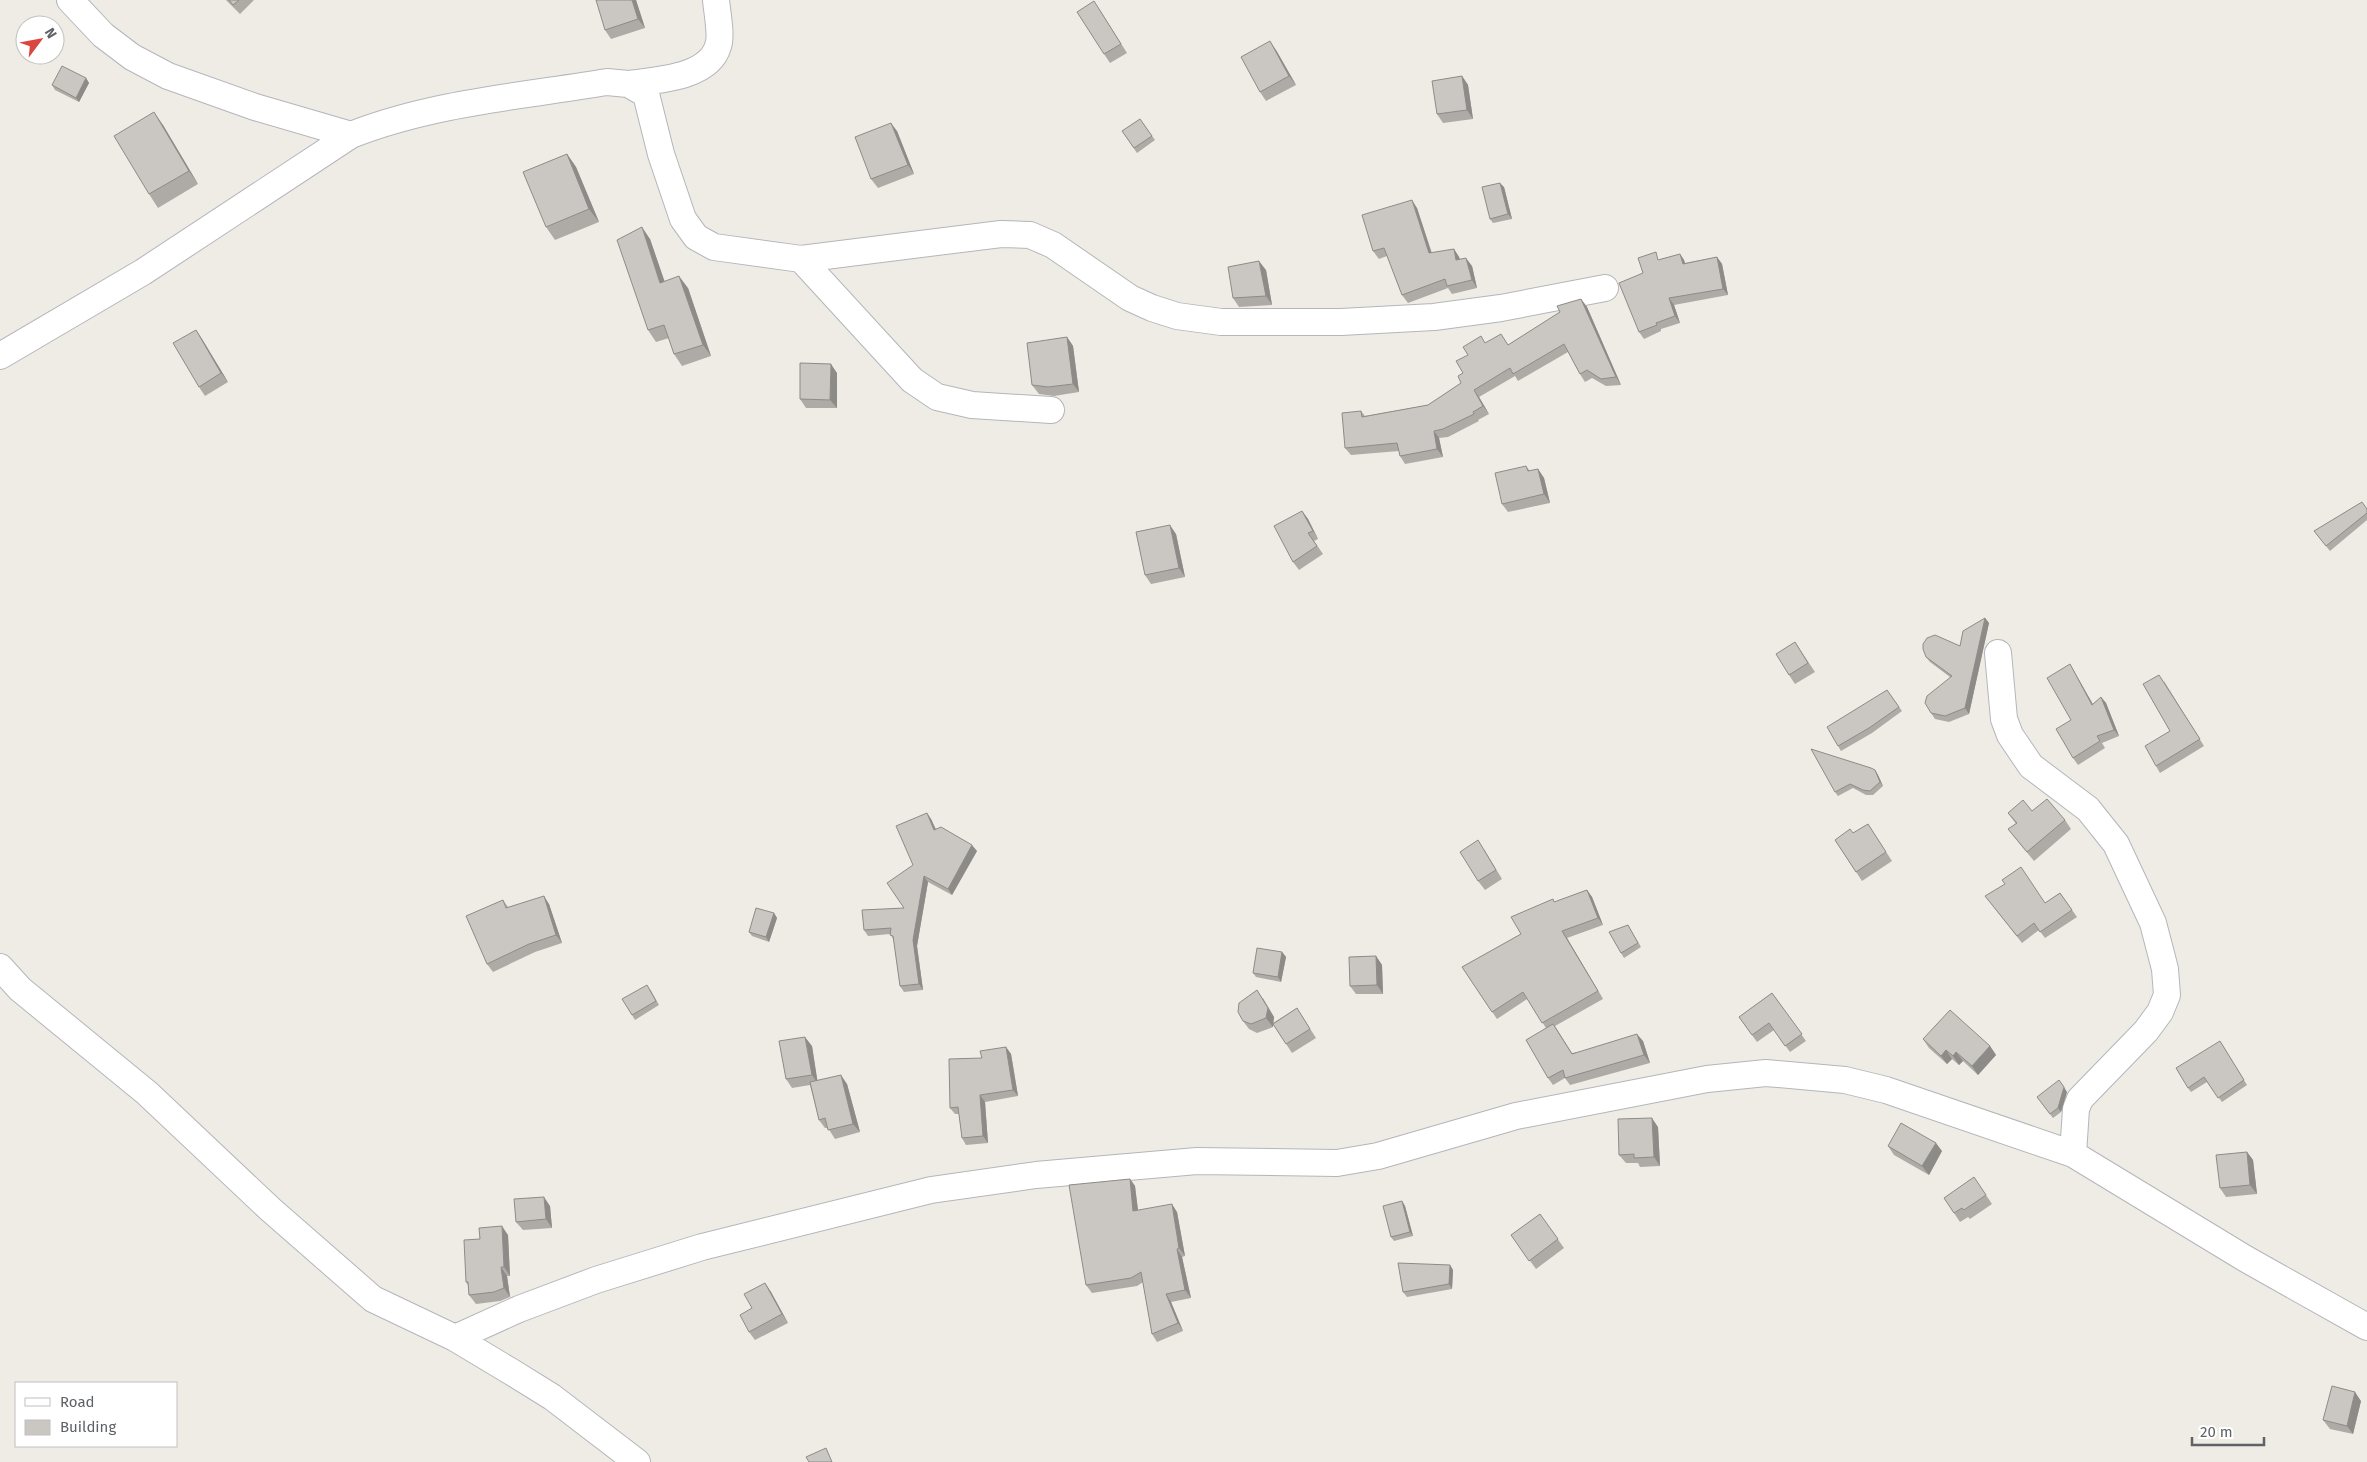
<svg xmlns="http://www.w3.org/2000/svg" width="2367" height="1462" font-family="'Fira Sans',sans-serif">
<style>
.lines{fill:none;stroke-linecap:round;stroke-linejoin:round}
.minor-casing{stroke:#b3b6ba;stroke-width:28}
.minor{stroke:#fff;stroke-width:26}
.wall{fill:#aeaba7}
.shaded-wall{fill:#8d8b88}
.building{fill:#cac7c2;stroke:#8d8b88}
</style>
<rect width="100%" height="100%" fill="#efece6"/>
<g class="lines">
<g class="minor-casing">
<path id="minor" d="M70,0L103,35L132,57L168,76L255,107L351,135
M628,84C656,80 709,78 718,46C722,36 717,12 716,0
M801,259L912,380L937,397L972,405L1051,410
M0,356L143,272L351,135C432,103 522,96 607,82L628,84L646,94L661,154L683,219L696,237L714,247L801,259L1001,234L1030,235L1053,245L1130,298L1152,308L1177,316L1221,322H1341L1434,317L1501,308L1605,288
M1998,653L2004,719L2010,735L2031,766L2088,809L2116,844L2153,923L2165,969L2167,995L2160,1012L2146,1031L2080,1099L2076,1109L2073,1154
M0,967L20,989L147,1093L270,1209L373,1299L455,1338L510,1371L552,1397L637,1462
M455,1338L519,1309L596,1280L702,1247L931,1190L1036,1175L1197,1161L1337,1163L1378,1156L1516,1116L1707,1079L1766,1073L1845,1080L1886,1090L2073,1154L2246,1259L2367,1327"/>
</g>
<use href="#minor" class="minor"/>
</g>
<path class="wall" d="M226,0H254L240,14Z
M636,0L645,28L611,39L605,30Z
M1100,10L1127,53L1110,63L1104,54Z
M1276,50L1296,85L1266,101L1260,92Z
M1462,76L1468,85L1473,119L1443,123L1437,114Z
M86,78L89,83L79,102L55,90L52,85Z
M1140,119L1155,140L1137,153L1122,131Z
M163,125L198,184L158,208L149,194Z
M897,131L914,174L878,188L871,179Z
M567,154L576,167L599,222L555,240L546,227Z
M1504,187L1512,219L1493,223L1490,219Z
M1417,208L1432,253L1454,249L1459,257L1460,259L1472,266L1477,288L1452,294L1448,288L1408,303L1402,295L1387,256L1379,259L1373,251Z
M650,239L664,281L688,288L711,356L682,366L674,354L669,338L656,342L648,330Z
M1680,254L1684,260L1685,263L1717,257L1722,264L1728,295L1674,305L1680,323L1661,329V331L1644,339L1639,332L1643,273L1661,259Z
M1266,270L1272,305L1239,307L1233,298Z
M1581,299L1587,307L1621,385L1606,386L1592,378L1585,382L1580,374L1568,352L1518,381L1515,376L1479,397L1489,414L1478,420L1479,421L1448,437L1439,438L1443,457L1405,464L1400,456L1399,451L1351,455L1345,448L1361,411L1365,416L1428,405L1461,383L1463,373L1468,355L1486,343L1508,345Z
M196,330L202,339L228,382L205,396L199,387Z
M1067,337L1073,346L1079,392L1054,396L1039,394L1032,385Z
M837,373V408H806L800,399Z
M1526,466L1530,471L1538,469L1544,478L1550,503L1508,512L1502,504Z
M2367,509V520L2330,551L2314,531Z
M1302,511L1308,519L1318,539L1314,541L1323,554L1299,570L1293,562Z
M1176,534L1185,577L1151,584L1145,575Z
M1985,618L1989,623L1969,714L1949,722L1935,719L1931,713L1950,677L1930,662L1926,657L1960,646Z
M1795,642L1815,672L1795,684L1789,675Z
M2070,664L2074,671L2093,704L2101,697L2106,703L2119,736L2102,743L2105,748L2078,765L2073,758L2071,720Z
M2164,681L2204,746L2160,773L2156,766L2170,731Z
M1887,690L1902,711L1872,733L1841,751L1838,746Z
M1875,770L1878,775L1883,786L1873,795H1866L1853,788L1838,796L1835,792Z
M2032,811L2065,820L2071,829L2034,861L2015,838L2008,829L2016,824L2008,813Z
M927,813L931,819L936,829L977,851L952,895L928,882L917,946L923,990L904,992L900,986L894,940L890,934L868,936L864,930L904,908L913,865Z
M1868,824L1892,861L1862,881L1835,840L1853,833Z
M1484,849L1502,879L1485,890L1478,881Z
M1587,890L1592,897L1603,925L1567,938L1603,999L1555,1026L1572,1053L1643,1041L1650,1063L1570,1085L1565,1078L1553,1085L1548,1078L1546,1028L1527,999L1497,1019L1462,967L1521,934L1555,902Z
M2060,893L2077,917L2045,938L2039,930L2022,943L1985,896L2045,903Z
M503,900L508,907L549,904L562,943L535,952L493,972L487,964Z
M774,913L777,918L769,942L752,936L749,932Z
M1628,925L1641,947L1624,958L1621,953Z
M1282,952L1286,957L1281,982L1256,977L1253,973Z
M1376,956L1382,965L1383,994H1356L1350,986Z
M650,989L659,1005L635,1020L632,1015Z
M1772,993L1806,1041L1790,1052L1774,1030L1757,1042L1739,1017Z
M1263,998L1274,1017L1273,1023L1297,1008L1316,1038L1292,1053L1273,1024V1027L1257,1033L1249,1029L1243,1021Z
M1923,1039L1990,1046L1996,1055L1978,1075L1963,1061L1959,1065L1952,1059L1947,1064L1929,1048Z
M812,1046L817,1080L847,1084L860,1132L835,1139L828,1128H825L819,1120L810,1085L792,1088L786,1079Z
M2223,1046L2247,1085L2222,1102L2207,1082L2191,1092L2188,1088Z
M1006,1047L1011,1054L1018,1096L985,1102L988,1143L966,1145L962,1138L959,1114H955L950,1108L982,1058Z
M2067,1092L2061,1112L2053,1118L2037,1097Z
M1658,1127L1660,1166L1640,1167L1638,1163H1626L1619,1155Z
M1888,1146L1942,1151L1929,1175L1894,1155Z
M2247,1152L2253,1160L2257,1194L2226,1197L2220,1188Z
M1130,1179L1135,1186L1138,1210L1177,1212L1185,1256L1182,1257L1191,1298L1171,1302L1183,1331L1157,1342L1152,1334L1143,1282L1137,1286L1092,1293L1086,1285Z
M1980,1186L1992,1204L1970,1219L1968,1217L1960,1222L1944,1198Z
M1402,1201L1405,1206L1413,1236L1394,1241L1391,1237Z
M550,1206L552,1228L523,1230L516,1222Z
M1540,1214L1564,1248L1536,1269L1511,1235Z
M508,1235L510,1276H507L510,1297L500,1301L476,1304L469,1295L468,1285L466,1282L480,1239Z
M1450,1265L1453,1270L1452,1289L1407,1297L1403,1292Z
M765,1283L771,1292L788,1323L755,1340L749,1332L752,1308Z
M2361,1401L2353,1434L2330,1429L2323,1420Z"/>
<path class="shaded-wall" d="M632,0H636L645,28L638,19Z
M1270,41L1276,50L1296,85L1289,76Z
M1462,76L1468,85L1473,119L1467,110Z
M86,78L89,83L79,102L76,98Z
M154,112L163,125L198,184L189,171Z
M891,123L897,131L914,174L908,165Z
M567,154L576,167L599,222L589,209Z
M1500,183L1504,187L1512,219L1508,214Z
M1412,200L1417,208L1434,261L1429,253Z
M642,227L650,239L669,294L660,283Z
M1454,249L1459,257L1462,268L1456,260Z
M1680,254L1684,260L1687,270L1683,264Z
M1717,257L1722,264L1728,295L1723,289Z
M1466,258L1472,266L1477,288L1472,280Z
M1259,261L1266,270L1272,305L1266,296Z
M679,276L688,288L711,356L703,345Z
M1669,298L1674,305L1680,323L1675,316Z
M1581,299L1587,307L1621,385L1616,377Z
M196,330L202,339L228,382L221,373Z
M1067,337L1073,346L1079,392L1073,384Z
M831,364L837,373V408L830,400Z
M1474,390L1479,397L1489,414L1483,406Z
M1434,431L1439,438L1443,457L1437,449Z
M1538,469L1544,478L1550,503L1544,494Z
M1302,511L1308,519L1318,539L1313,531Z
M1170,525L1176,534L1185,577L1179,568Z
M1985,618L1989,623L1969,714L1965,708Z
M2070,664L2074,671L2097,712L2092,705Z
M2101,697L2106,703L2119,736L2114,730Z
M1875,770L1878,775L1883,786L1880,782Z
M927,813L931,819L938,835L934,830Z
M972,845L977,851L952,895L948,889Z
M924,876L928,882L917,946L923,990L919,984L913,940Z
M1587,890L1592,897L1603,925L1598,918Z
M544,896L549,904L562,943L556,935Z
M774,913L777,918L769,942L766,937Z
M1562,931L1567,938L1603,999L1598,991Z
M1282,952L1286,957L1281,982L1278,977Z
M1376,956L1382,965L1383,994L1377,985Z
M1257,990L1274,1017L1273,1027L1266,1018Z
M1637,1034L1643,1041L1650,1063L1644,1055Z
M805,1037L812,1046L818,1084L812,1075Z
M1990,1046L1996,1055L1978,1075L1972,1066Z
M1006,1047L1011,1054L1018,1096L1013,1090Z
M1946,1050L1952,1059L1947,1064L1941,1056Z
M1956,1052L1963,1061L1959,1065L1953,1056Z
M841,1075L847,1084L860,1132L853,1124Z
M2064,1087L2067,1092L2061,1112L2058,1108Z
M980,1095L985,1102L988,1143L983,1136Z
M1652,1118L1658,1127L1660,1166L1654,1157Z
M1936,1143L1942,1151L1929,1175L1922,1166Z
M2247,1152L2253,1160L2257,1194L2250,1185Z
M1130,1179L1135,1186L1139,1219L1133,1211Z
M544,1197L550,1206L552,1228L546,1219Z
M1402,1201L1405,1206L1413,1236L1410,1232Z
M1172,1204L1177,1212L1185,1256L1179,1248Z
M502,1226L508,1235L510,1276L504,1267Z
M1177,1249L1182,1257L1191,1298L1185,1290Z
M1450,1265L1453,1270L1452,1289L1449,1284Z
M501,1267L507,1276L510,1297L504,1288Z
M765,1283L771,1292L788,1323L782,1314Z
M1166,1294L1171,1302L1183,1331L1178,1323Z
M2355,1392L2361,1401L2353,1434L2347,1426Z"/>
<path class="building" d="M229,0H239L233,5Z
M596,0H632L638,19L605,30Z
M1094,1L1121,44L1104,54L1077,12Z
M1270,41L1289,76L1260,92L1241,57Z
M62,66L86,78L76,98L52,85Z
M1462,76L1467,110L1437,114L1432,81Z
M154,112L189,171L149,194L114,136Z
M1140,119L1152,136L1134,148L1122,131Z
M891,123L908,165L871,179L855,137Z
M567,154L589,209L546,227L523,172Z
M1500,183L1508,214L1490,219L1482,187Z
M1412,200L1429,253L1454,249L1456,260L1466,258L1472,280L1447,286L1445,279L1402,295L1384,248L1373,251L1362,215Z
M642,227L660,283L679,276L703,345L674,354L664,325L648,330L617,240Z
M1656,252L1658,260L1680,254L1683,264L1717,257L1723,289L1669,298L1675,316L1656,323L1657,325L1639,332L1619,283L1643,273L1638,258Z
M1259,261L1266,296L1233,298L1228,267Z
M1581,299L1616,377L1601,379L1587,370L1580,374L1564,344L1513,374L1510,368L1474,390L1483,406L1473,412L1474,414L1443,429L1434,431L1437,449L1400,456L1397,443L1345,448L1342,413L1361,411L1362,417L1428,405L1461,383L1458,376L1463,373L1456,361L1468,355L1463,347L1481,336L1485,343L1501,334L1508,345L1560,312L1557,306Z
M196,330L221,373L199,387L173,343Z
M1067,337L1073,384L1048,387L1032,385L1027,343Z
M800,363L831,364L830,400L800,399Z
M1526,466L1528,471L1538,469L1544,494L1502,504L1495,473Z
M2362,502L2367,509V513L2326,546L2314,531Z
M1302,511L1313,531L1308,533L1317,546L1293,562L1274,526Z
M1170,525L1179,568L1145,575L1136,532Z
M1985,618L1965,708L1945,716L1931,713L1925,703L1927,696L1952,676L1926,657L1923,649V644L1927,638L1935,635L1960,646L1963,631Z
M1795,642L1808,663L1789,675L1776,654Z
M2070,664L2092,705L2101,697L2114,730L2097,736L2100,741L2073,758L2056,729L2071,720L2047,678Z
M2159,675L2200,739L2156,766L2145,746L2170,731L2143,684Z
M1887,690L1899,707L1869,728L1838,746L1827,727Z
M1811,749L1871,768L1875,770L1880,782L1870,791L1863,790L1850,784L1835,792Z
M2047,799L2065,820L2027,852L2008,829L2017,823L2008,813L2023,800L2032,811Z
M927,813L934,830L941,827L972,845L948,889L924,876L913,940L919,984L900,986L893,936L890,935L891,928L864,930L862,910L904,908L887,883L913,865L896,826Z
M1868,824L1886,852L1856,872L1835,840L1850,829L1853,833Z
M1478,840L1496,870L1478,881L1460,852Z
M2021,867L2045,903L2060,893L2072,910L2040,932L2034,923L2017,936L1985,896L2005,884L2002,880Z
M1587,890L1598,918L1562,931L1598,991L1542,1023L1523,992L1492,1012L1462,967L1521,934L1511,917L1553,899L1554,902Z
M544,896L556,935L529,944L487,964L466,916L503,900L506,908Z
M756,908L774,913L766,937L749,932Z
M1628,925L1638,943L1621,953L1609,932Z
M1257,948L1282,952L1278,977L1253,973Z
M1376,956L1377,985L1350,986L1349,957Z
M647,985L656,1001L632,1015L622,999Z
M1257,990L1268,1008L1266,1018L1251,1024L1243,1021L1238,1012L1239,1003Z
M1772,993L1802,1034L1785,1046L1769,1023L1752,1035L1739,1017Z
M1297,1008L1310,1029L1286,1044L1273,1024Z
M1950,1010L1990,1046L1972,1066L1956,1052L1953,1056L1946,1050L1941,1056L1923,1039Z
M1553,1024L1572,1054L1637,1034L1644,1055L1565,1078L1563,1070L1548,1078L1526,1040Z
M805,1037L812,1075L786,1079L779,1041Z
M2220,1041L2244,1080L2218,1098L2204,1077L2188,1088L2176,1068Z
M1006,1047L1013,1090L980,1095L983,1136L962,1138L958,1107L950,1108L949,1059L982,1058L980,1051Z
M841,1075L853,1124L828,1130L825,1118L819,1120L810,1082Z
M2059,1080L2064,1087L2058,1108L2050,1114L2037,1097Z
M1652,1118L1654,1157L1634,1158V1154L1619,1155L1618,1119Z
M1901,1123L1936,1143L1922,1166L1888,1146Z
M2247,1152L2250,1185L2220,1188L2216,1155Z
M1974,1177L1986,1195L1964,1210L1962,1208L1954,1213L1944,1198Z
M1130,1179L1133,1211L1172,1204L1179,1248L1177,1249L1185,1290L1166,1294L1178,1323L1152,1334L1141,1272L1131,1278L1086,1285L1069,1185Z
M544,1197L546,1219L516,1222L514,1199Z
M1402,1201L1410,1232L1391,1237L1383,1206Z
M1540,1214L1558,1239L1529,1261L1511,1235Z
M502,1226L504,1267H501L504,1288L494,1292L469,1295L468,1282H466L464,1240L480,1239L479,1228Z
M1398,1263L1450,1265L1449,1284L1403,1292Z
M765,1283L782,1314L749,1332L740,1315L752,1308L744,1294Z
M2332,1386L2355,1392L2347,1426L2323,1420Z
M826,1448L832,1462H809L806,1457Z"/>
<rect x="15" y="1382" width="162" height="65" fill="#ffffff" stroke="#bfc0c1"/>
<rect x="25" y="1398" width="25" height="8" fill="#ffffff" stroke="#bfc0c1"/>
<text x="60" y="1407" font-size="15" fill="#5e6165">Road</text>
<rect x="25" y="1420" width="25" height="15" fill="#cac7c2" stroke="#bfc0c1"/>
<text x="60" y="1432" font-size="15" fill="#5e6165">Building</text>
<g transform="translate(40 40) rotate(58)"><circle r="24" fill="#ffffff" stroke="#bfc0c1"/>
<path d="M0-4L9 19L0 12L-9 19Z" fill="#db463f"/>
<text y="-8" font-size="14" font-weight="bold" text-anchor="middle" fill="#5e6165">N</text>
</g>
<path d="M2192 1437v8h72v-8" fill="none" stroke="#5e6165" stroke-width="2.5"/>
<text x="2200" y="1437" font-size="15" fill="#5e6165" stroke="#ffffff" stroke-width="4" paint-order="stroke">20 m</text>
</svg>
